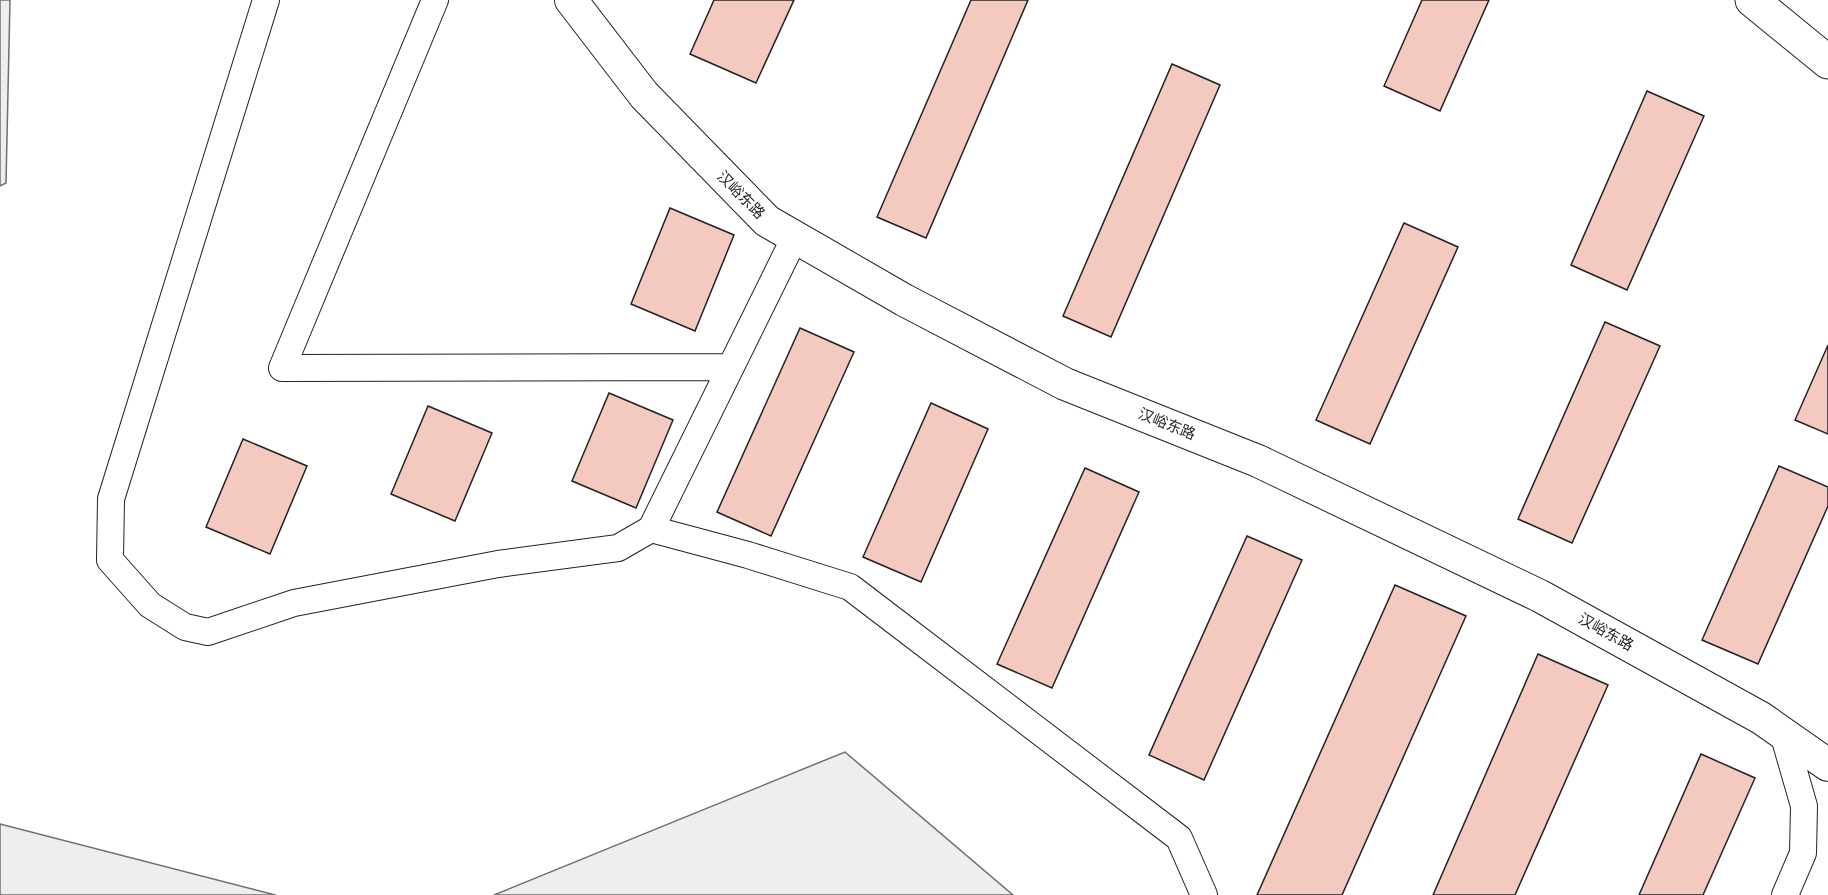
<svg xmlns="http://www.w3.org/2000/svg" width="1828" height="895" font-family="Roboto,'Noto Sans SC',sans-serif">
<style>
.green{fill:#eee;stroke:#6f6f6f;stroke-width:1.5}
.building{fill:#f3c9c0;stroke:#222;stroke-width:1.5}
.lines{fill:none;stroke-linecap:round;stroke-linejoin:round}
.minor-casing{stroke:#222;stroke-width:28}
.tertiary-casing{stroke:#222;stroke-width:34}
.secondary-casing{stroke:#222;stroke-width:35}
.minor{stroke:#fff;stroke-width:26}
.tertiary{stroke:#fff;stroke-width:32}
.secondary{stroke:#fff;stroke-width:33}
.labels{text-anchor:middle;stroke-width:4.5;stroke-linejoin:round;paint-order:stroke}
.street-label{font-size:15px;fill:#222;stroke:#fff}
</style>
<rect width="100%" height="100%" fill="#fff"/>
<path class="green" d="M0,0H10L6,183L0,186Z
M845,752L1013,895H494Z
M0,824L275,895H276H0Z"/>
<path class="building" d="M714,0H794L756,83L690,54Z
M971,0H1028L926,238L877,217Z
M1422,0H1489L1440,111L1384,86Z
M1172,64L1220,85L1111,337L1063,316Z
M1647,91L1704,116L1627,290L1571,265Z
M670,208L734,235L695,331L631,304Z
M1404,223L1458,247L1370,444L1316,420Z
M1605,322L1660,346L1572,543L1518,519Z
M800,328L854,352L771,536L717,512Z
M1828,345V434L1795,420Z
M609,393L673,420L636,508L572,481Z
M931,403L988,429L921,582L863,557Z
M428,406L492,433L455,521L391,494Z
M243,439L307,466L270,554L206,527Z
M1779,466L1828,487V506L1758,664L1702,640Z
M1085,468L1139,492L1052,688L997,664Z
M1247,536L1302,560L1204,780L1149,755Z
M1395,585L1466,616L1342,895H1257Z
M1538,654L1608,685L1515,895H1433Z
M1701,754L1755,778L1703,895H1639Z"/>
<g class="lines">
<g class="minor-casing">
<path id="minor" d="M266,0L111,499L110,560L150,605L185,627L208,632L294,603L498,564L618,548L651,529L795,237
M435,0L282,368L731,367
M651,529L748,555L850,587L1179,838L1204,895
M1783,733L1804,806L1803,853L1785,895"/>
</g>
<g class="tertiary-casing">
<path id="tertiary" d="M571,0L644,95L767,221L904,300L1065,384L1258,461L1540,596L1761,718L1828,765"/>
</g>
<g class="secondary-casing">
<path id="secondary" d="M1752,0L1828,62"/>
</g>
<use href="#minor" class="minor"/>
<use href="#tertiary" class="tertiary"/>
<use href="#secondary" class="secondary"/>
</g>
<g class="labels">
<g class="street-label">
<text transform="translate(741 195) rotate(45)" y="5">汉峪东路</text>
<text transform="translate(1167 424) rotate(22)" y="5">汉峪东路</text>
<text transform="translate(1606 632) rotate(29)" y="5">汉峪东路</text>
</g>
</g>
</svg>
